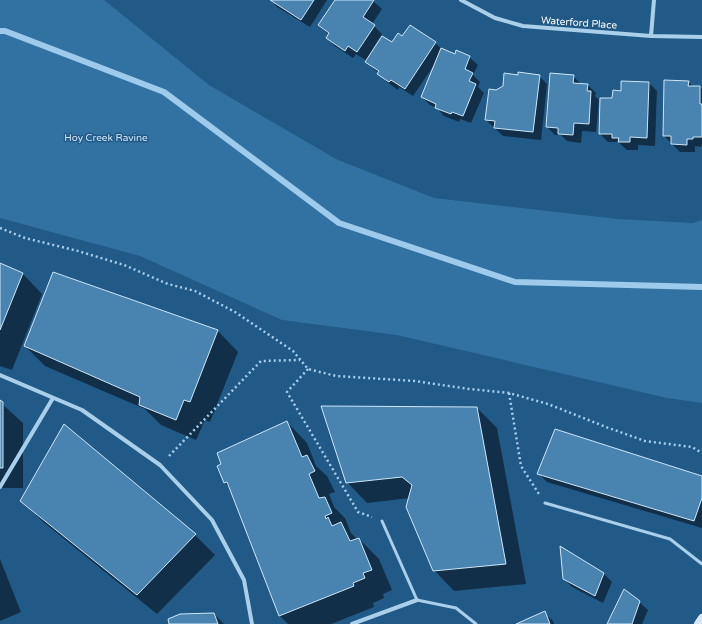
<svg xmlns="http://www.w3.org/2000/svg" width="702" height="624" font-family="'Varela Round',sans-serif">
<style>
.green{fill:#3172a3}
.shadow{fill:#0007}
.lines{fill:none;stroke-linecap:round;stroke-linejoin:round}
.stream{stroke:#9ecbeb;stroke-width:6}
.building{fill:#4983af;stroke:#cfe6f7}
.path{stroke:#aacfea;stroke-width:2.5;stroke-dasharray:2 3;stroke-linecap:butt}
.service{stroke:#aacfea;stroke-width:3}
.minor{stroke:#aacfea;stroke-width:4}
.secondary{stroke:#d6e8f8;stroke-width:8}
.labels{text-anchor:middle;stroke-width:3;stroke-linejoin:round;paint-order:stroke}
.street-label{font-size:10px;fill:#fff;stroke:#215987}
.park-label{font-size:10px;fill:#cfe6f7;stroke:#215987}
</style>
<rect width="100%" height="100%" fill="#215987"/>
<path class="green" d="M0,0H104L209,85L336,159L434,198L618,219L693,223L702,220V403L667,398L397,335L282,320L140,256L0,218Z"/>
<path class="shadow" d="M271,0H327L310,27L277,7Z
M336,0H372L382,9L372,24L382,34L373,48L375,49L392,44L403,37L435,43L443,50L455,56L469,57L478,65L473,75L480,82L478,87L484,93L471,123L460,119L459,122L444,116L437,108L430,105L422,97L435,65H434L413,96L399,87L398,90L387,82L379,74V73L366,62L367,61L356,54L353,58L335,46L327,38L329,35L319,25Z
M519,76H539L547,84L541,140L503,136L486,120L497,91Z
M573,76L581,84L588,85L596,93L595,96L599,100L596,132L582,131L581,143L567,141L561,135H555L547,127Z
M688,82L694,87H700L702,89V145H701V147L695,146V152H680L664,136Z
M649,83L657,91L655,146L638,145V150H627L618,142H608L600,134L613,99L622,92Z
M0,264L22,273L42,294L12,370L0,366Z
M53,273L218,331L238,352L210,422L205,420L196,440L161,425L145,409L45,366L25,346Z
M0,402L23,423V488H0Z
M477,408L497,428L526,584L454,591L434,570L410,498L367,503L347,482Z
M287,422L307,443L316,466L327,476L335,492L329,494L334,507L345,518L351,533L357,539H359L379,559L392,590L383,594L384,598L373,603L374,607L331,624H288L280,616L230,488L225,483Z
M539,474L702,477V528L547,482Z
M22,500L195,535L215,555L157,614L42,521Z
M562,548L604,574L612,582L603,603L572,587L564,579Z
M0,559L21,612L0,621Z
M639,602L648,610L642,624H608Z
M544,613L553,621L554,624H518Z
M214,614L224,624H170Z"/>
<g class="lines">
<path class="stream" d="M0,31H5L164,92L339,223L515,282L702,287"/>
</g>
<path class="building" d="M270,0H314L301,20Z
M335,0H374L363,17L375,25L357,52L348,46L345,51L326,38L329,33L318,25Z
M410,25L436,42L405,89L391,80L389,82L377,74L379,71L365,62L382,36L392,42L398,33L402,36Z
M441,48L455,54L456,50L470,56L465,69L473,73L469,81L476,84L463,116L452,112L451,114L435,108L436,104L421,97Z
M518,72L540,75L533,132L494,128L495,121L485,120L489,89L496,90L503,86L504,73L518,75Z
M550,73L574,75L573,83L588,84L587,91H591L589,124L574,123L573,135L558,134V128L546,127Z
M664,80L689,81L688,86H700V104H702V137H693V139H687V145L671,144V136H663Z
M621,81L649,82L647,138L630,137V142H618L619,138H612V134H599L600,98H612L613,90L621,91Z
M0,263L23,273L0,330Z
M53,272L218,330L190,402L184,400L176,420L139,405L140,397L24,346Z
M0,400L3,402V468H0Z
M321,406L477,407L506,564L433,571L406,507L412,485L402,477L346,483Z
M287,421L302,457L307,455L315,471L309,474L319,498L325,497L332,513L325,516L326,519L328,517L332,526L341,522L350,541L359,538L372,570L363,573L365,578L353,583L354,586L279,616L227,482L224,483L217,466L221,464L217,453Z
M64,424L196,534L137,595L20,501Z
M555,429L702,476V498L694,521L537,474Z
M560,546L604,573L595,596L563,579Z
M624,589L640,601L632,624H607Z
M545,611L550,624H516Z
M214,613L218,624H169L168,619L180,614Z"/>
<g class="lines">
<path class="path" d="M0,228L25,238L78,251L124,265L168,284L195,291L235,312L293,351L308,369L336,376L415,381L469,389L509,393L548,404L606,427L645,441L692,447L702,453
M308,369L287,392L358,512L372,517
M509,393L521,466L539,494
M169,456L261,361L300,360"/>
<path class="service" d="M545,503L670,539L702,564
M382,521L417,600L456,608L476,624"/>
<path class="minor" d="M461,0L495,18L523,26L651,36L702,37
M651,36L654,0
M0,375L82,410L160,465L212,520L244,580L252,624
M0,487L53,398
M352,624L417,600"/>
<path class="secondary" d="M698,624L702,618"/>
</g>
<g class="labels">
<g class="street-label">
<text transform="translate(579 22) rotate(4)" y="4">Waterford Place</text>
</g>
<g class="park-label">
<text x="106" y="141">Hoy Creek Ravine</text>
</g>
</g>
</svg>
